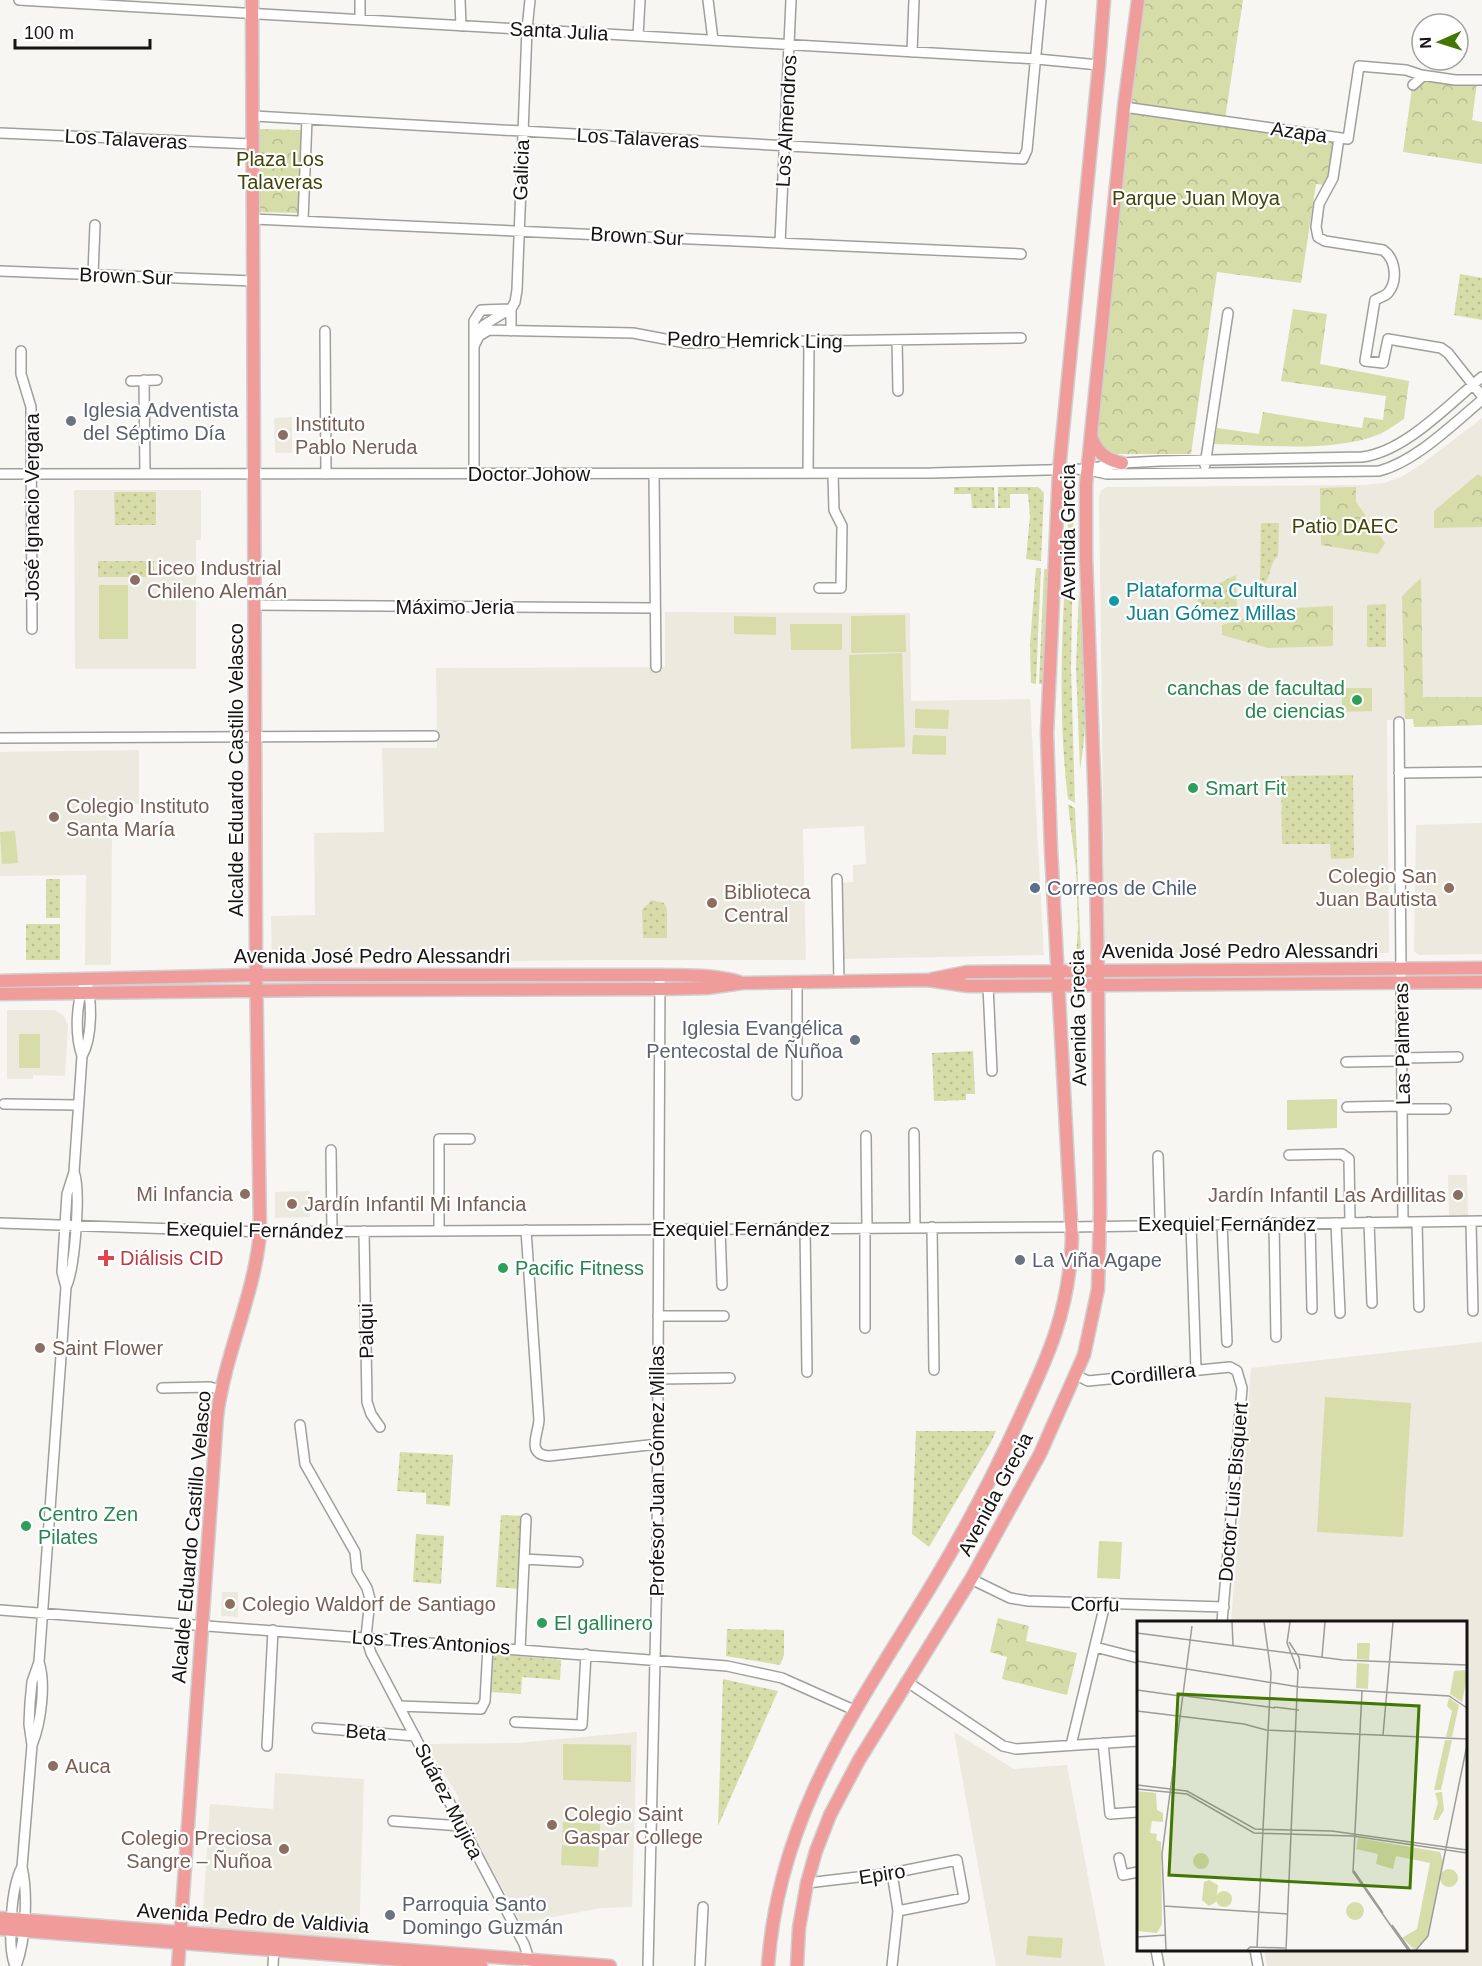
<svg xmlns="http://www.w3.org/2000/svg" width="1482" height="1966" font-family="Helvetica,sans-serif">
<style>
.built{fill:#ece9df}
.grass{fill:url(#grass-dots)}
.park{fill:url(#park-crowns)}
.pitch{fill:#d6dda9}
.lines{fill:none;stroke-linecap:round;stroke-linejoin:round}
.minor-casing{stroke:#9f9f9c;stroke-width:12}
.major-casing{stroke:#d0d0d0;stroke-width:15}
.minor{stroke:#fff;stroke-width:9}
.major{stroke:#ef9c9b;stroke-width:12}
.worship-dot{fill:#6b7280;stroke:#fff;stroke-width:2}
.education-dot{fill:#8d6e63;stroke:#fff;stroke-width:2}
.culture-dot{fill:#0f9aa8;stroke:#fff;stroke-width:2}
.leisure-dot{fill:#2e9e5b;stroke:#fff;stroke-width:2}
.service-dot{fill:#5c6f8a;stroke:#fff;stroke-width:2}
.health-dot{fill:#e0444e;stroke:#fff;stroke-width:2}
.labels{text-anchor:middle;stroke-width:4.5;stroke-linejoin:round;paint-order:stroke}
.street-label{font-size:20px;fill:#151413;stroke:#fff}
.park-label{font-size:20px;fill:#414508;stroke:#fff}
.worship-label{font-size:20px;fill:#5b616d;stroke:#fff;text-anchor:start}
.education-label{font-size:20px;fill:#785e54;stroke:#fff;text-anchor:start}
.culture-label{font-size:20px;fill:#0d838f;stroke:#fff;text-anchor:start}
.leisure-label{font-size:20px;fill:#27864d;stroke:#fff;text-anchor:start}
.service-label{font-size:20px;fill:#4e5e75;stroke:#fff;text-anchor:start}
.health-label{font-size:20px;fill:#be3a42;stroke:#fff;text-anchor:start}
.inset-road{fill:none;stroke:#9d9c99;stroke-width:1.5}
.view{fill:#427704;fill-opacity:0.15;stroke:#427704;stroke-width:3}
.inset-edge{fill:none;stroke:#151413;stroke-width:3}
</style>
<defs>
<pattern id="grass-dots" width="8" height="8" patternUnits="userSpaceOnUse" patternTransform="scale(1.5)"><rect width="8" height="8" fill="#d6dda9"/><path d="M2 2h.1M6 6h.1" fill="none" stroke="#b7bd91" stroke-width="1.8" stroke-linecap="round"/></pattern>
<pattern id="park-crowns" width="20" height="18" patternUnits="userSpaceOnUse" patternTransform="scale(1.5)"><rect width="20" height="18" fill="#d6dda9"/><path d="M2 6a3 3 0 1 1 6 0M12 15a3 3 0 1 1 6 0" fill="none" stroke="#b7bd91"/></pattern>
</defs>
<rect width="100%" height="100%" fill="#f7f6f3"/>
<path class="built" d="M292,417V453H275L274,418Z
M1482,418V725L1414,727L1413,719L1387,720L1389,953L1105,959L1099,495L1102,490L1106,487L1363,485L1384,483L1403,476L1422,464Z
M74,490H201V540H196V669H75Z
M665,612L910,613L911,701L1030,699L1044,955L842,959L840,883L853,882V865L866,864L864,826L803,829L806,960H597L272,964L271,916L315,915L314,833L384,832L382,748H437L436,668L665,667Z
M139,750V804H108L109,831H112L111,965H85L86,875L0,876V752Z
M1482,823V954L1418,955L1414,951L1416,825Z
M7,1010H55L64,1016L68,1026L65,1076L33,1075V1079H7Z
M1448,1175H1467L1468,1215L1449,1216Z
M310,1191V1217L275,1218V1192Z
M1482,1342V1966H1267L1264,1950H1466V1622H1231L1251,1368Z
M222,1592H238V1617L221,1616Z
M637,1732L632,1907L601,1908L521,1923L466,1821L457,1803L459,1798L426,1744L516,1743Z
M954,1732L1014,1769L1067,1765L1105,1966H996Z
M275,1773L364,1779L359,1939L202,1927L210,1804L273,1809Z"/>
<path class="grass" d="M1460,274L1482,278V320L1454,315Z
M1070,485H1074L1071,668L1075,803L1068,799C1055,695 1065,589 1070,485Z
M954,487H994L995,508H972L971,494H954Z
M998,487H1038L1044,493L1041,561L1026,559L1030,516L1028,494H1010V508H998Z
M114,492H156V525H115Z
M1261,523H1279L1278,556C1269,563 1272,578 1262,586L1260,579Z
M98,561H154V577H98Z
M1036,568H1041L1036,684L1031,683L1030,644Z
M1044,569H1048L1043,684H1039Z
M1236,575L1237,607C1216,615 1204,620 1195,595Z
M1079,588C1083,648 1091,710 1080,769L1076,667Z
M1386,604V647H1367V605Z
M1353,775L1354,858L1331,859L1330,844H1282L1281,776Z
M1068,804L1075,808L1081,956H1076L1078,929L1076,870Z
M46,879H60V918H46Z
M652,900L664,903L667,909V938H643L642,910Z
M26,924H60V960H26Z
M973,1051L975,1094H966V1100L934,1101L932,1053Z
M916,1431H996L991,1442L929,1547L912,1534Z
M400,1452L453,1455L450,1506L426,1504V1493L397,1491Z
M501,1515L524,1516L519,1589L496,1587Z
M416,1534L444,1536L441,1584L413,1582Z
M727,1629L784,1630V1655L780,1665L726,1656Z
M493,1654L561,1660L560,1680L522,1677L521,1694L490,1692Z
M723,1679L778,1691L718,1826Z"/>
<path class="park" d="M1143,0H1243L1224,126L1335,143L1330,176L1325,185L1316,184L1301,283L1217,272L1191,454H1111L1095,440L1132,66Z
M1426,78L1477,83L1472,120L1482,122V164L1403,152L1412,88Z
M260,129L301,130L299,213L259,212Z
M1293,309L1327,314L1320,364L1409,381L1404,419C1396,424 1388,430 1380,434C1334,453 1264,445 1214,444L1217,428L1259,434L1263,412L1362,428L1364,417L1383,420L1386,396L1281,381Z
M1478,474L1482,477V527L1434,528V511Z
M1356,487V502L1385,543L1378,554L1321,545L1320,488Z
M1421,578L1423,697H1482V725L1414,727L1413,719H1405L1402,596Z
M1333,606V646L1268,648L1222,635V625L1275,609Z
M998,1618L1029,1626L1026,1641L1077,1653L1067,1695L1002,1679L1007,1657L990,1652Z"/>
<path class="pitch" d="M99,585H128V639H99Z
M905,615L906,652L851,653V616Z
M734,616L776,617V635L734,634Z
M790,624H842V650H791Z
M902,653L905,747L851,749L849,655Z
M1342,688H1372V711L1342,712Z
M915,709L949,710L948,729L915,728Z
M913,735L946,736V755L912,754Z
M15,831L18,863L2,864L0,832Z
M19,1034H40V1068H19Z
M1337,1099V1128L1287,1130V1100Z
M1325,1397L1411,1403L1403,1537L1317,1532Z
M1099,1541L1122,1542L1120,1579L1097,1578Z
M563,1744L631,1745V1782L563,1780Z
M563,1822L600,1824L599,1844L562,1842Z
M562,1845L599,1847L598,1867L561,1865Z
M1028,1936L1063,1938L1061,1958L1026,1955Z"/>
<g class="lines">
<g class="minor-casing">
<path id="minor" d="M19,0L1037,59L1099,65
M460,0L461,26
M708,0L713,40
M360,20V0
M638,36L640,0
M912,52L914,0
M1413,85L1423,76
M1124,107L1348,139L1359,66L1406,70L1421,75L1455,80H1482
M252,116L1023,159L1027,150L1041,0
M0,133L252,144
M1339,138L1333,178L1319,204L1316,227L1318,237L1325,241L1383,250C1396,259 1398,281 1388,293C1385,296 1379,298 1375,300L1365,361L1383,363L1388,339L1441,348L1448,353L1482,396
M252,219L1021,254
M303,220L307,119
M780,243L791,0
M0,271L253,281
M93,274L95,225
M325,331L326,474
M511,331V309L515,302L517,290L527,29L530,0
M478,332L484,325L510,309
M897,340L898,391
M474,346L479,336L489,330L633,333L686,343L1021,338
M21,351V374L31,407L32,629
M144,380L145,474
M131,381L157,380
M1205,465L1228,313
M1088,470L1107,474L1379,471C1415,462 1453,424 1482,400
M808,473L809,342
M0,474L932,473L1087,469L1122,463L1160,461L1362,457C1405,452 1449,404 1482,377
M474,474V321L481,310L511,309
M654,474L656,667
M819,588H841L842,526L834,510L833,474
M254,605L655,608
M1399,722L1403,1222
M0,738L434,736
M1399,773L1482,772
M837,879L839,982
M797,982V1095
M988,986L992,1071
M82,1056C75,1036 76,1007 83,987
M1402,1058L1458,1057
M1346,1062L1402,1061
M4,1104L78,1105
M1347,1107L1402,1106
M1402,1109H1446
M914,1133L915,1228
M866,1136L867,1228
M331,1150L332,1231
M1289,1155L1342,1154L1349,1159L1350,1223
M1158,1156L1160,1224
M1369,1222L1372,1303
M1417,1222L1419,1307
M1471,1222L1473,1311
M0,1223L260,1232L1071,1227L1482,1221
M1274,1223L1276,1337
M1310,1223L1312,1309
M1336,1223L1340,1313
M1191,1224L1196,1370
M1222,1224L1227,1342
M932,1227L934,1370
M805,1228L807,1372
M865,1228V1328
M720,1229L722,1285
M526,1230L539,1420C538,1435 526,1454 549,1456L658,1444
M364,1231L367,1402L371,1414L380,1427
M439,1231V1139H470
M66,1287L62,1272L67,1194L74,1172L82,1056C93,1037 92,999 86,979
M658,1316H724
M1076,1375L1088,1381L1230,1367L1237,1371L1242,1388L1222,1622
M658,1379L730,1378
M162,1388L210,1387L221,1390
M300,1425L305,1464L355,1552L357,1571L367,1588L370,1599L366,1637L371,1653L524,1944L527,1953L528,1966
M524,1559L578,1562
M971,1579L1010,1598L1028,1601L1224,1607
M0,1610L727,1666L782,1678L854,1710
M1095,1647L1138,1658
M520,1649L526,1519
M906,1681L1003,1746L1016,1749L1138,1741
M399,1706L481,1709L485,1701L488,1646
M515,1722L582,1725L586,1654
M317,1728L415,1736
M1103,1743L1110,1814L1138,1812
M32,1745C41,1723 46,1684 39,1662L66,1287C75,1269 81,1190 74,1172
M1071,1745L1105,1604
M267,1746L273,1630
M393,1821L461,1826
M1119,1858L1123,1875L1138,1872
M892,1873L898,1911L892,1966
M807,1883L892,1873L957,1860L964,1898L898,1911
M1156,1950L1159,1966
M1255,1950L1258,1966
M15,1966C7,1946 11,1886 22,1867
M16,1966C26,1940 28,1894 22,1867L32,1745L29,1724L30,1703L32,1682L39,1662
M273,1966L274,1945
M648,1966L657,1571L660,975
M700,1966L703,1907"/>
</g>
<g class="major-casing">
<path id="major" d="M1091,435C1095,451 1106,460 1122,463
M932,979L967,972L1482,968
M0,981L256,975H660C686,976 714,974 739,982
M0,994L315,990L661,989L707,988L743,983L927,980L968,986H988L1482,982
M0,1918L610,1966
M0,1929L481,1966
M178,1966L217,1416C225,1353 255,1294 260,1232L256,961L252,0
M768,1966C779,1810 860,1705 937,1576C967,1526 995,1472 1019,1419C1049,1355 1069,1311 1072,1239L1051,850L1047,733L1059,470L1099,65L1104,0
M797,1966L799,1928L807,1883L816,1851L830,1815L859,1760L971,1579L1040,1454L1084,1355L1098,1289L1100,1211L1098,985L1095,807L1086,557V484L1124,107L1138,0"/>
</g>
<use href="#minor" class="minor"/>
<use href="#major" class="major"/>
</g>
<g class="worship-dot">
<circle cx="71" cy="421" r="6"/>
<circle cx="855" cy="1040" r="6"/>
<circle cx="1020" cy="1260" r="6"/>
<circle cx="390" cy="1915" r="6"/>
</g>
<g class="education-dot">
<circle cx="283" cy="435" r="6"/>
<circle cx="135" cy="580" r="6"/>
<circle cx="54" cy="817" r="6"/>
<circle cx="1449" cy="888" r="6"/>
<circle cx="712" cy="903" r="6"/>
<circle cx="245" cy="1194" r="6"/>
<circle cx="1458" cy="1195" r="6"/>
<circle cx="292" cy="1204" r="6"/>
<circle cx="40" cy="1348" r="6"/>
<circle cx="230" cy="1604" r="6"/>
<circle cx="53" cy="1766" r="6"/>
<circle cx="552" cy="1825" r="6"/>
<circle cx="284" cy="1849" r="6"/>
</g>
<circle class="culture-dot" cx="1114" cy="601" r="6"/>
<g class="leisure-dot">
<circle cx="1357" cy="700" r="6"/>
<circle cx="1193" cy="788" r="6"/>
<circle cx="503" cy="1268" r="6"/>
<circle cx="26" cy="1526" r="6"/>
<circle cx="542" cy="1623" r="6"/>
</g>
<circle class="service-dot" cx="1035" cy="888" r="6"/>
<path class="health-dot" d="M103 1249h6v6h6v6h-6v6h-6v-6h-6v-6h6z"/>
<g class="labels">
<g class="street-label">
<text transform="translate(559 31) rotate(3)" y="7">Santa Julia</text>
<text transform="translate(786 121) rotate(-87)" y="7">Los Almendros</text>
<text transform="translate(1299 132) rotate(8)" y="7">Azapa</text>
<text transform="translate(638 138) rotate(3)" y="7">Los Talaveras</text>
<text transform="translate(126 139) rotate(3)" y="7">Los Talaveras</text>
<text transform="translate(521 170) rotate(-88)" y="7">Galicia</text>
<text transform="translate(637 236) rotate(3)" y="7">Brown Sur</text>
<text transform="translate(126 276) rotate(2)" y="7">Brown Sur</text>
<text transform="translate(755 340) rotate(1)" y="7">Pedro Hemrick Ling</text>
<text x="529" y="481">Doctor Johow</text>
<text transform="translate(32 507) rotate(-90)" y="7">José Ignacio Vergara</text>
<text transform="translate(1068 532) rotate(-90)" y="7">Avenida Grecia</text>
<text x="455" y="614">Máximo Jeria</text>
<text transform="translate(236 770) rotate(-90)" y="7">Alcalde Eduardo Castillo Velasco</text>
<text x="1240" y="958">Avenida José Pedro Alessandri</text>
<text x="372" y="963">Avenida José Pedro Alessandri</text>
<text transform="translate(1078 1018) rotate(-91)" y="7">Avenida Grecia</text>
<text transform="translate(1402 1044) rotate(-91)" y="7">Las Palmeras</text>
<text x="1227" y="1231">Exequiel Fernández</text>
<text x="741" y="1236">Exequiel Fernández</text>
<text transform="translate(255 1230) rotate(1)" y="7">Exequiel Fernández</text>
<text transform="translate(366 1331) rotate(-91)" y="7">Palqui</text>
<text transform="translate(1153 1374) rotate(-6)" y="7">Cordillera</text>
<text transform="translate(657 1471) rotate(-90)" y="7">Profesor Juan Gómez Millas</text>
<text transform="translate(1233 1492) rotate(-85)" y="7">Doctor Luis Bisquert</text>
<text transform="translate(995 1494) rotate(-62)" y="7">Avenida Grecia</text>
<text transform="translate(191 1537) rotate(-85)" y="7">Alcalde Eduardo Castillo Velasco</text>
<text transform="translate(1095 1604) rotate(1)" y="7">Corfu</text>
<text transform="translate(431 1642) rotate(4)" y="7">Los Tres Antonios</text>
<text transform="translate(366 1732) rotate(5)" y="7">Beta</text>
<text transform="translate(449 1801) rotate(63)" y="7">Suárez Mujica</text>
<text transform="translate(882 1874) rotate(-9)" y="7">Epiro</text>
<text transform="translate(253 1918) rotate(4)" y="7">Avenida Pedro de Valdivia</text>
</g>
<g class="park-label">
<text x="280" y="166">Plaza Los<tspan x="280" dy="23">Talaveras</tspan></text>
<text x="1196" y="205">Parque Juan Moya</text>
<text x="1345" y="533">Patio DAEC</text>
</g>
<g class="worship-label">
<text x="83" y="417">Iglesia Adventista<tspan x="83" dy="23">del Séptimo Día</tspan></text>
<text x="843" y="1035" text-anchor="end">Iglesia Evangélica<tspan x="843" dy="23">Pentecostal de Ñuñoa</tspan></text>
<text x="1032" y="1267">La Viña Agape</text>
<text x="402" y="1911">Parroquia Santo<tspan x="402" dy="23">Domingo Guzmán</tspan></text>
</g>
<g class="education-label">
<text x="295" y="431">Instituto<tspan x="295" dy="23">Pablo Neruda</tspan></text>
<text x="147" y="575">Liceo Industrial<tspan x="147" dy="23">Chileno Alemán</tspan></text>
<text x="66" y="813">Colegio Instituto<tspan x="66" dy="23">Santa María</tspan></text>
<text x="1437" y="883" text-anchor="end">Colegio San<tspan x="1437" dy="23">Juan Bautista</tspan></text>
<text x="724" y="899">Biblioteca<tspan x="724" dy="23">Central</tspan></text>
<text x="233" y="1201" text-anchor="end">Mi Infancia</text>
<text x="1446" y="1202" text-anchor="end">Jardín Infantil Las Ardillitas</text>
<text x="304" y="1211">Jardín Infantil Mi Infancia</text>
<text x="52" y="1355">Saint Flower</text>
<text x="242" y="1611">Colegio Waldorf de Santiago</text>
<text x="65" y="1773">Auca</text>
<text x="564" y="1821">Colegio Saint<tspan x="564" dy="23">Gaspar College</tspan></text>
<text x="272" y="1845" text-anchor="end">Colegio Preciosa<tspan x="272" dy="23">Sangre – Ñuñoa</tspan></text>
</g>
<g class="culture-label">
<text x="1126" y="597">Plataforma Cultural<tspan x="1126" dy="23">Juan Gómez Millas</tspan></text>
</g>
<g class="leisure-label">
<text x="1345" y="695" text-anchor="end">canchas de facultad<tspan x="1345" dy="23">de ciencias</tspan></text>
<text x="1205" y="795">Smart Fit</text>
<text x="515" y="1275">Pacific Fitness</text>
<text x="38" y="1521">Centro Zen<tspan x="38" dy="23">Pilates</tspan></text>
<text x="554" y="1630">El gallinero</text>
</g>
<g class="service-label">
<text x="1047" y="895">Correos de Chile</text>
</g>
<g class="health-label">
<text x="120" y="1265">Diálisis CID</text>
</g>
</g>
<g transform="translate(1137 1621)">
<rect width="330" height="330" fill="#f7f6f3"/>
<path d="M220,22H233L232,39L220,38ZM220,42L232,43L231,68L219,67ZM330,49L328,66L325,81L313,73L317,50ZM312,77L322,84L315,116H309L315,90L310,85ZM308,119H315L304,169H297ZM0,170L19,172L20,189L26,192V201L15,200L13,212L20,213L19,219L24,221L25,303L20,312L0,310ZM305,171L307,189L301,199H296L301,181L298,172ZM221,217L303,231L306,240L290,317L278,329L265,317L280,308L293,242L259,235L256,248L239,243L241,233L219,228Z" fill="#d6dda9"/>
<path d="M0,178H13L10,201L0,198ZM0,218L9,219L3,256L0,255ZM56 240a8 8 0 1 1 16 0a8 8 0 1 1-16 0ZM303 257a9 9 0 1 1 18 0a9 9 0 1 1-18 0ZM72,259L81,264L79,281L72,285L65,279L67,261ZM79 278a8 8 0 1 1 16 0a8 8 0 1 1-16 0ZM209 290a9 9 0 1 1 18 0a9 9 0 1 1-18 0ZM0 294a12 12 0 1 1 24 0a12 12 0 1 1-24 0Z" fill="#d6dda9"/>
<path class="inset-road" d="M95,1L96,24M0,12L206,39L330,44M152,21L162,36L163,48M185,36L188,1M0,40L162,66L312,75L330,87M0,69L43,75M225,70L216,251L271,329M41,74L138,87M137,86L162,89M0,90L107,103L129,109L330,118M246,114L256,1M0,164L50,170L118,208L195,210L330,229M0,168L50,173L117,212L216,215L330,232M217,250L246,292M27,285L151,293M255,304L273,329M0,316L29,314M120,326L134,52L127,1M29,329L25,233L55,5M110,329L113,326L148,327M149,329L161,50L150,22L153,1M279,329L291,315L330,124"/>
<path class="view" d="M41,73L282,85L273,267L32,254Z"/>
<rect width="330" height="330" class="inset-edge"/>
</g>
<g transform="translate(1440 42) rotate(267)"><circle r="28" fill="#ffffff" stroke="#a1a1a1" stroke-width="1.5"/>
<path d="M0-4.5L10 22L0 15L-10 22Z" fill="#427704"/>
<text y="-9" font-size="16" font-weight="bold" text-anchor="middle" fill="#151413">N</text>
</g>
<path d="M15 39v9h135v-9" fill="none" stroke="#151413" stroke-width="3"/>
<text x="24" y="39" font-size="18" fill="#151413" stroke="#ffffff" stroke-width="4.5" paint-order="stroke">100 m</text>
</svg>
